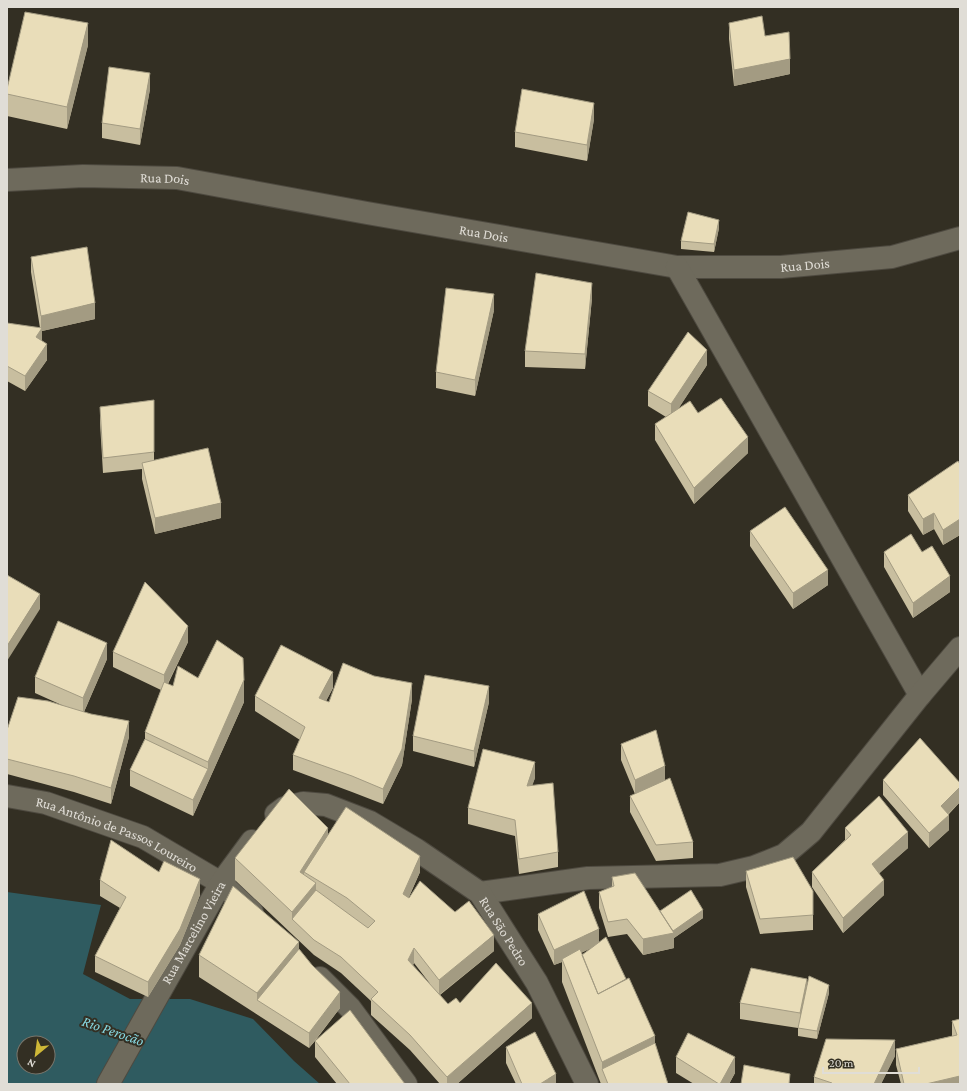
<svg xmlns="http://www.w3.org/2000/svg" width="967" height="1091" font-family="'Crimson Pro',serif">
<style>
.water{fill:#2f5b60;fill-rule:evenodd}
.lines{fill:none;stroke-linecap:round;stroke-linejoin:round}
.minor-casing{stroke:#4e4a40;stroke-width:24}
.tertiary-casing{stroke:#4e4a40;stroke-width:24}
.minor{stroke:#6e6a5c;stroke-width:22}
.tertiary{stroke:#6e6a5c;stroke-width:22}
.wall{fill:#c8be9f;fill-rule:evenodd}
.shaded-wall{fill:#a39b82}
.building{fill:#e9ddb9;stroke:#a39b82}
.labels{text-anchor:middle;stroke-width:4;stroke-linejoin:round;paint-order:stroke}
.street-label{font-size:14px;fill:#e0ddd6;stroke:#332f23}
.water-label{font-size:15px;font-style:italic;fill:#86d6df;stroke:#332f23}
</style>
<rect width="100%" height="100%" fill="#332f23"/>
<path class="water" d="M7,892L101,905L83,974L130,999H190L253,1019L294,1061L320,1084H7ZM24,1043H48V1067H24Z"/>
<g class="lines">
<g class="minor-casing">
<g id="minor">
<path id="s1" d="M7,180L83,176L177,178L367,213L677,267H781L892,257L960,238"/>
<path d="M677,267L920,695"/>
<path id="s2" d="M7,796L46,803L143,837L221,883L252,912"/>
<path d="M480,893L588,878L720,875L754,867L784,855L811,832L920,695L960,648"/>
<path d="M320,978L350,1008L406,1084"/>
</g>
</g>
<g class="tertiary-casing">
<g id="tertiary">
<path id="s3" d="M276,814L284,808L303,803L326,805L370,822L417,850L480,893L537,983L587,1084"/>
<path id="s4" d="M108,1084L221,883L252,841"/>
</g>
</g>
<use href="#minor" class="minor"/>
<use href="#tertiary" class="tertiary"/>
</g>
<path class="wall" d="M729,23L765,36L790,74L734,86L729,39Z
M88,45L67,129L7,116V89Z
M150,89L140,145L102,138V123Z
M594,119L587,161L515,147V132Z
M719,228L714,252L681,249V241Z
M31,257L95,319L42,331V341L47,360L25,391L7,381V323L40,328L31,272Z
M592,298L585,369L525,367V351Z
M494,310L475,396L436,388V372Z
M707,365L678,409L698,413L748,453L694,504L655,440V424L666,417L648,406V391Z
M154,400V460L221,518L155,534L142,479V469L103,473L100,423V407Z
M960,464V535L943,545L934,529L923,535L908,511V495Z
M750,531L828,585L793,609L750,546Z
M884,552H922L950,592L913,618L884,567Z
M188,642L168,684L173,686L198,678L244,702L193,816L130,786V770L145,739V732L161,690L113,667V652Z
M107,659L84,712L129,737L111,804L74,792L7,774V730L66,707L35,693V677Z
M333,688L326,701L329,702L412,699L402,765L383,804L352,792L293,770V755L300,740L255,711V696Z
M489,702L474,767L413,751V736Z
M621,744L665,780L693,842V858L656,861L630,812V796L635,794L621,760Z
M535,778L532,785L558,852V867L519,874L515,836L468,824V808Z
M883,780L960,783V802L949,814V830L929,848L883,795Z
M845,828L908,848L879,873L884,895L843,933L812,887V872L845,840Z
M328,835L420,872L409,897L494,951L440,995L448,1004L460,1003L532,1018L457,1084H440L410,1050L371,1015V1001L341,973L314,955L235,880V858ZM414,963L431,985L413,965Z
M746,871L813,891V930L760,934L746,887Z
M612,877L660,911L703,918L674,938V948L643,955L627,934L608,937L599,908V892L612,887Z
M100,880L200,895L180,945L148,997L95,972V956L120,908L100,896Z
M538,914L599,943L655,1043L668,1084H601L562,982V962L554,965L538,930ZM591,948L582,955L581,953Z
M299,949L340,1008L315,1041L405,1084H337L315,1057V1041L309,1048L199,977V955Z
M807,985L829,993L817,1039L798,1036V1028L740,1019V1003Z
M960,1019V1084H901L896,1065V1049L952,1036V1021Z
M506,1047L556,1084H516L506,1063Z
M895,1056L881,1084H814V1077Z
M676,1057L735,1073L729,1084H694L676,1073Z"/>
<path class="shaded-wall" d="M88,23V45L67,129V107Z
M790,59V74L734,86V70Z
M150,73V89L140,145V129Z
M594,103V119L587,161V145Z
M719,220V228L714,252V244Z
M592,283V298L585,369V354Z
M494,294V310L475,396V380Z
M95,303V319L42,331V344L36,337L41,329V316Z
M47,344V360L25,391V376Z
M707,350V365L671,420V404Z
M748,437V453L694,504V488Z
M221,503V518L155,534V518Z
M934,513V529L923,535V519Z
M960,519V535L943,545V530Z
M828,570V585L793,609V593Z
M950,576V592L913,618V603Z
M40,594V609L7,661V646Z
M188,626V642L164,691V675Z
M107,643V659L83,714V698Z
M333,672V688L319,714V698Z
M244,680V702L193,816V800L208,769V762Z
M412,683V699L402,765L383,804V789Z
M489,686V702L474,767V751Z
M8,699V715L7,719V703Z
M129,721V737L111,804V788Z
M535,762V778L527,801V786Z
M665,766V782L635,795V780Z
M960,787V802L941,821V806Z
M949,815V830L929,848V833Z
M328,828V851L304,872V888L300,872Z
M908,832V848L872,880V864Z
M420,856V872L403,910V894Z
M200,879V895L180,945L148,997V982Z
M884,880V895L843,933V918Z
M316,883V906L292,919V935V912Z
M703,910V918L674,938V948L643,955V939Z
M599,929V945L562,961V959V962L554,965V950Z
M494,935V951L439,995V980Z
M299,942V965L257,1000V993Z
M414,948V963L408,976V960Z
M807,979V995L800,1028V1013Z
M829,985V993L817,1039V1031Z
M340,992V1008L309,1048V1033Z
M532,1003V1018L457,1084H447V1077Z
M655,1036V1059L602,1069V1062Z
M895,1040V1056L881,1084H874Z
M735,1057V1073L729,1084H720Z
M556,1074V1084H540Z
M960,1076V1084H926Z"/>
<path class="building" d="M25,12L88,23L67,107L7,94V89Z
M762,16L765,36L789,32L790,59L734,70L729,23Z
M109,67L150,73L140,129L102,123Z
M522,89L594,103L587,145L515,132Z
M688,212L719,220L714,244L681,241Z
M87,247L95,303L41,316L31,257Z
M536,273L592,283L585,354L525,351Z
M446,288L494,294L475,380L436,372Z
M7,323L42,328L36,337L47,344L25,376L7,366Z
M688,332L707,350L671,404L648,391Z
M721,398L748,437L694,488L655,424L690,401L698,413Z
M154,400V452L103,458L100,407Z
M208,448L221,503L155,518L142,463Z
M958,461L960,464V519L943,530L934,513L923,519L908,495Z
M785,507L828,570L793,593L750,531Z
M911,534L922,552L932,546L950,576L913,603L884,552Z
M7,575L40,594L7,646Z
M145,582L188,626L164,675L113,652Z
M58,621L107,643L83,698L35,677Z
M217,640L243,658L244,680L208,762L145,732L164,682L173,686L178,666L198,678Z
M281,645L333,672L319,698L329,702L343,663L374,676L412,683L402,749L383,789L352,776L293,755L305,727L255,696Z
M425,675L489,686L474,751L413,736Z
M18,697L48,701L91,714L129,721L111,788L74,776L7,759V730Z
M656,730L665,766L635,780L621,744Z
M920,738L960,783V787L941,806L949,815L929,833L883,780Z
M145,739L208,769L193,800L130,770Z
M483,749L535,762L527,786L553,783L558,852L519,859L515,820L468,808Z
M670,778L693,842L656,845L630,796Z
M289,789L328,828L300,872L316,883L292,912L235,858Z
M879,796L908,832L872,864L884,880L843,918L812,872L851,835L845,828Z
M346,807L420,856L403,894L409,898L420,881L455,912L469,901L494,935L439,980L414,948L408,960L448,1004L456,998L460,1003L496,963L532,1003L447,1077L410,1035L371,999L378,992L341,957L314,940L292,919L316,890L368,928L375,921L347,898L304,872Z
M111,840L159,872L164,861L200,879L180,929L148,982L95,956L126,897L100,880Z
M793,857L813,891V915L760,919L746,871Z
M635,873L674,933L643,939L627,919L608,922L599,892L614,886L612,877Z
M233,886L299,942L257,993L199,955Z
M691,890L703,910L673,931L660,911Z
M584,891L599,929L554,950L538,914Z
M606,937L626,979L598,994L582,955Z
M299,949L312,965L340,992L309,1033L257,1000Z
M580,949L598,994L629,978L655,1036L602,1062L562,959Z
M751,968L807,979L800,1013L740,1003Z
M809,976L829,985L817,1031L798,1028Z
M350,1010L405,1084H350L315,1041Z
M960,1019V1076L926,1084H904L896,1049L957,1035L952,1021Z
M535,1032L556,1074L540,1084H522L506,1047Z
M688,1033L735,1057L720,1084H719L676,1057Z
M826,1039L895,1040L874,1084H832V1083L814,1077Z
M655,1043L668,1084H608L602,1069Z
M744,1065L790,1074L789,1084H741Z"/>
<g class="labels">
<g class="street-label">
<text dy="5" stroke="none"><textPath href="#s1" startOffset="158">Rua Dois</textPath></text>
<text dy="5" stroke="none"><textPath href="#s1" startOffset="482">Rua Dois</textPath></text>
<text dy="5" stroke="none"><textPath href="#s1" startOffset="806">Rua Dois</textPath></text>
<text dy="5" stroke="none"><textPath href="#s2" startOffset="117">Rua Antônio de Passos Loureiro</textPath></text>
<text dy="5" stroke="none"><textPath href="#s3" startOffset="276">Rua São Pedro</textPath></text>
<text dy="5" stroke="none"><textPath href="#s4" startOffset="174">Rua Marcelino Vieira</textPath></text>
</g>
<g class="water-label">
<text transform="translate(113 1031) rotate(19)" y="5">Rio Perocão</text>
</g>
</g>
<rect width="967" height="1091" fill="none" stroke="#e0ddd6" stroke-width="16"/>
<g transform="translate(36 1055) rotate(209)"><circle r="19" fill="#332f23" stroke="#78756b"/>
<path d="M0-3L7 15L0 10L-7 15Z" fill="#cfb837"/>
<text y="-6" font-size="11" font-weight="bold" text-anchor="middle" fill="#e0ddd6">N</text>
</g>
<path d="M823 1067v6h96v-6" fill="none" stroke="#e0ddd6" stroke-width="2"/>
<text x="829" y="1067" font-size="12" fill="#e0ddd6" stroke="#332f23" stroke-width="3" paint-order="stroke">20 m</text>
</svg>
